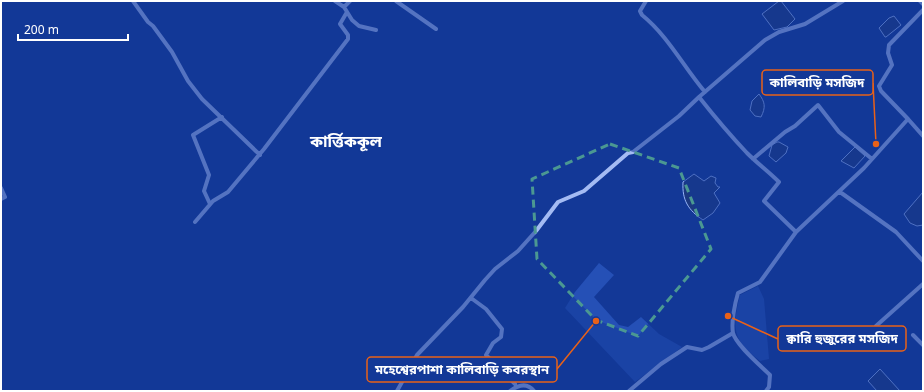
<svg xmlns="http://www.w3.org/2000/svg" width="924" height="392" font-family="'Noto Sans','Noto Sans Bengali',sans-serif">
<style>
.green{fill:#2550b6}
.water{fill:#1c3880;stroke:#96b3f6}
.lines{fill:none;stroke-linecap:round;stroke-linejoin:round}
.minor{stroke:#a4bbf3;stroke-width:4}
.marked{fill:none;stroke:#4b9892;stroke-width:3;stroke-dasharray:8 5;stroke-linejoin:round}
.labels{text-anchor:middle;stroke-width:3;stroke-linejoin:round;paint-order:stroke}
.district-label{font-size:16px;font-weight:bold;fill:#fff;stroke:#133897}
.leader{fill:none;stroke:#e96118;stroke-width:1.5}
.callout-dot{fill:#e96118;stroke:#133897;stroke-width:1.5}
.callout{fill:#133897;stroke:#e96118;stroke-width:1.5}
.callout-label{font-size:13px;text-anchor:middle;font-weight:bold;fill:#fff}
</style>
<rect width="100%" height="100%" fill="#133897"/>
<path class="green" d="M599,263L614,275L594,297L619,325L628,327L641,317L659,334L682,347L635,382L565,308L575,292Z
M758,286L764,299L769,359L760,361C732,340 732,328 740,295Z"/>
<path class="water" d="M779,1H781L795,19L787,27L774,30L762,14Z
M894,16L901,25L886,37H885L879,28L889,18Z
M759,94C765,102 766,107 761,117L755,116L750,110L752,101Z
M777,142H779L788,147L786,153L776,162L769,156L772,145Z
M855,147L865,156L854,168L841,161Z
M694,174L704,181L711,176L716,178L715,183L718,187H720L714,193L720,203L713,213L703,220C688,210 682,200 683,182Z
M923,192V225L917,226L910,223L904,214Z
M880,369L900,391H877L868,381Z"/>
<g class="lines">
<path class="minor" d="M133,1L148,22L153,26L172,52L188,81L202,99L260,155
M335,1L344,7L352,20L359,26L376,30
M396,1L436,29
M646,1L640,11L642,15C668,36 683,66 705,92
M920,1L923,4
M344,7L350,1
M699,97C714,116 730,135 747,153C757,163 769,172 779,182L764,201L796,232
M908,119L923,136
M753,159L785,132L795,126L818,105L839,132L872,159
M1,188L5,197L1,199
M840,192L896,232L923,261
M210,204L204,191L209,175L193,135L222,117
M195,222L213,201L228,192L264,149L348,39V35L340,24L347,12
M471,298L486,309L502,329L501,337L493,343L486,355L515,384
M876,326L923,284
M913,335L923,345
M397,391L417,355L463,307L485,280L495,269L518,251L536,231L558,202L584,191L628,153L633,152L679,116L699,97L765,40L779,32L805,24L843,1
M510,391C518,385 527,382 534,391
M629,391L661,364L687,347L702,350L709,347L733,333
M766,391L769,387L770,375C761,366 736,345 733,333C731,322 735,303 738,293L760,282L796,232L864,168L908,119L881,91L879,86L892,65L888,53L889,45L923,10"/>
</g>
<path d="M0 0H924V392H0ZM610,144L679,168L711,249L638,336L596,320L537,259L532,179Z" fill="#133897" fill-opacity=".55" fill-rule="evenodd"/>
<path class="marked" d="M610,144L679,168L711,249L638,336L596,320L537,259L532,179Z"/>
<g class="labels">
<g class="district-label">
<text x="346" y="147">কার্ত্তিককূল</text>
</g>
</g>
<path class="leader" d="M876 144L873 83M728 316L778 339M596 321L557 369"/>
<g class="callout-dot">
<circle cx="876" cy="144" r="4"/>
<circle cx="728" cy="316" r="4"/>
<circle cx="596" cy="321" r="4"/>
</g>
<g class="callout">
<rect x="762" y="70" width="111" height="25" rx="4"/>
<rect x="778" y="326" width="128" height="25" rx="4"/>
<rect x="367" y="357" width="190" height="25" rx="4"/>
</g>
<g class="callout-label">
<text x="817" y="87">কালিবাড়ি মসজিদ</text>
<text x="842" y="343">ক্বারি হুজুরের মসজিদ</text>
<text x="462" y="374">মহেশ্বেরপাশা কালিবাড়ি কবরস্থান</text>
</g>
<rect width="924" height="392" fill="none" stroke="#ffffff" stroke-width="4"/>
<path d="M18 34v6h110v-6" fill="none" stroke="#ffffff" stroke-width="2"/>
<text x="24" y="34" font-size="12" fill="#ffffff" stroke="#133897" stroke-width="3" paint-order="stroke">200 m</text>
</svg>
